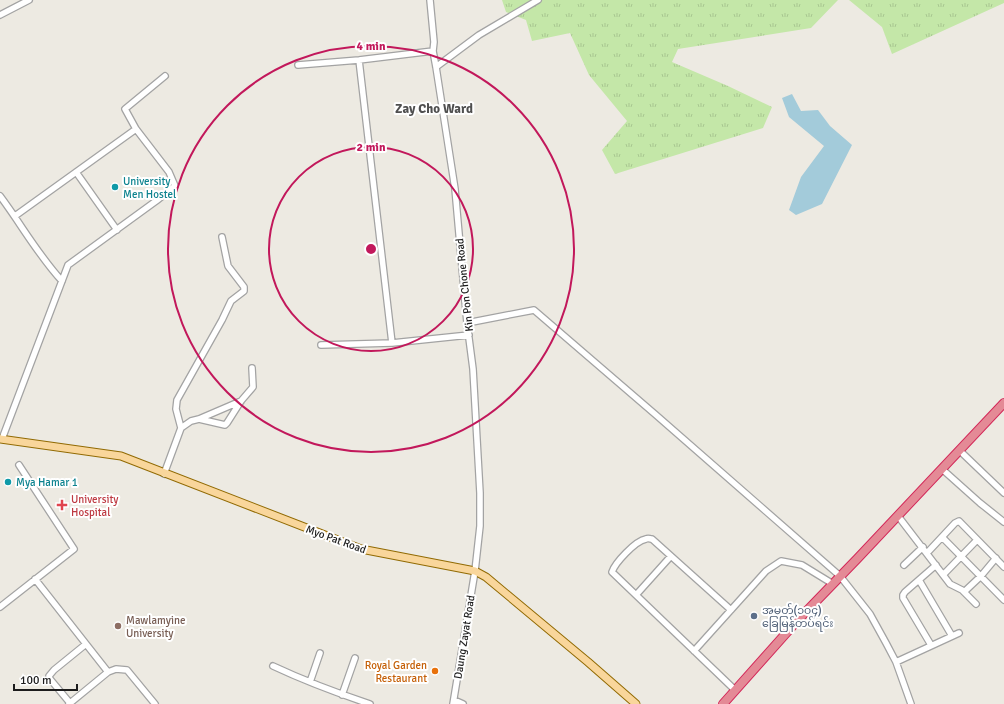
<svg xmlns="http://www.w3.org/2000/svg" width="1004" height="704" font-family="Signika,'Noto Sans Myanmar',sans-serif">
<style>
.grass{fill:url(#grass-tufts)}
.water{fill:#a3cbda}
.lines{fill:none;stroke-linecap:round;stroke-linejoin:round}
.minor-casing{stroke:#a3a3a3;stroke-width:8}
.major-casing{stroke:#916a03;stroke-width:9}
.highway-casing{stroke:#d32859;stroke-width:10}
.minor{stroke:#fff;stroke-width:5.5}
.major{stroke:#f9d69b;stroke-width:7}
.highway{stroke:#e48a96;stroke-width:8}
.ring{fill:none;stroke:#c2185b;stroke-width:2}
.culture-dot{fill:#0f9aa8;stroke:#fff;stroke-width:1.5}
.health-dot{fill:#e0444e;stroke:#fff;stroke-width:1.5}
.service-dot{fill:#5c6f8a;stroke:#fff;stroke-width:1.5}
.education-dot{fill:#8d6e63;stroke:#fff;stroke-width:1.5}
.food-dot{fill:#e8710a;stroke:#fff;stroke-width:1.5}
.labels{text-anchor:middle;stroke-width:4;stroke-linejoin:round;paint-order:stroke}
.culture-label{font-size:11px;fill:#0d838f;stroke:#fff;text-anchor:start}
.street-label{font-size:11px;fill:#1c1c1c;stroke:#fff}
.health-label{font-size:11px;fill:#be3a42;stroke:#fff;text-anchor:start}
.service-label{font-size:11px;fill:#4e5e75;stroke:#fff;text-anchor:start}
.education-label{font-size:11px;fill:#785e54;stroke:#fff;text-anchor:start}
.food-label{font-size:11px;fill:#c56008;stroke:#fff;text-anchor:end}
.quarter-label{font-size:13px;font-weight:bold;fill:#4f4f4f;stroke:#fff}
.centre{fill:#c2185b;stroke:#fff;stroke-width:2}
.ring-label{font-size:12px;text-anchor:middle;font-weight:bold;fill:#c2185b;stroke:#fff;stroke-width:4;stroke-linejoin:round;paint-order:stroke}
</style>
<defs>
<pattern id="grass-tufts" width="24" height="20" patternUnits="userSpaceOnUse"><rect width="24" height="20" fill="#c4e7a8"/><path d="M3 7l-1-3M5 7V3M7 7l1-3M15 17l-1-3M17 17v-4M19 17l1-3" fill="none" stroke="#a8c690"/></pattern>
</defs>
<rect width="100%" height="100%" fill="#edeae2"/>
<path class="grass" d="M502,0H838L811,28L678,49L672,62L728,86L772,107L763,128L615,174L602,150L627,121L589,75L570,33L532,41L526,20L506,12Z
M849,0H1004V3L892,54L882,27Z"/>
<path class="water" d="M792,94L801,111L818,110L830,126L852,145L822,204L796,215L789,210L801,177L824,146L789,117L782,98Z"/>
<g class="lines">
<g class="minor-casing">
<path id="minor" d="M430,0L434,42L433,51L436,67L455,189L467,323L473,369L480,493V526L475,571L453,704
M0,15L29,0
M359,60L392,343
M298,65L359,60L433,51
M436,67L479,35L538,0
M76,172L117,230
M0,196C21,224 38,255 62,281
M15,216L136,129
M467,323L534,310L656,415L840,576L870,614L886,643L896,662L911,704
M321,345L392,343L469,335
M199,419L225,425L227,423L241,401L253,387L252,368
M181,428L191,421L199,419L241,401
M2,439L68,265L156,201L175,186L169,172L136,129L125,109L165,76
M959,450L1004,493
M942,469L980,503L1004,522
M164,474L181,428L176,409L177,400L222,320L231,301L244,291V287L228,266L222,237
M898,516L950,584L962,590L976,604
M942,537L1004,600
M927,553L955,523L959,521L1004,567
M904,565L923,547
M943,575L977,540
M35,579L108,672L69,704
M919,580L952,636
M964,592L981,576L996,558
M636,595L671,556
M0,607L74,549L19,465
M731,610L652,539C650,539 648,538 646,539C635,541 615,563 612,572L735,690
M931,645L903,598V595L905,592L936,565
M694,651L766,571L781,561L802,565L833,584
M896,662L959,633
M273,666C305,681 337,693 370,704
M108,672L116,669L127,670L155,704
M310,682L320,653
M342,695L355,658
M454,700L463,704
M70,703L50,679L49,676L54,670L86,644"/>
</g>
<g class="major-casing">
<path id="major" d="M0,439L121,456L361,549L475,571L486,577L588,662L636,704"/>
</g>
<g class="highway-casing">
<path id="highway" d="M723,704L797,621L857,559L1004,403"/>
</g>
<use href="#minor" class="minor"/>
<use href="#major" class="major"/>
<use href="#highway" class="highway"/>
</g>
<g class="ring">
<circle cx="371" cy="249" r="102"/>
<circle cx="371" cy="249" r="203"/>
</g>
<g class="culture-dot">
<circle cx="115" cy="187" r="4"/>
<circle cx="8" cy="482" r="4"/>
</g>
<path class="health-dot" d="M60 499h4v4h4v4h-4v4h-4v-4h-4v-4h4z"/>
<circle class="service-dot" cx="754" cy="616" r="4"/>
<circle class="education-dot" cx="118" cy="626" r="4"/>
<circle class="food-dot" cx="435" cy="671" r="4"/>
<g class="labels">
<g class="culture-label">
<text x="123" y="185">University<tspan x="123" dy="13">Men Hostel</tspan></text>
<text x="16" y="486">Mya Hamar 1</text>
</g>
<g class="street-label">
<text transform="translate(464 285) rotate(-96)" y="4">Kin Pon Chone Road</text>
<text transform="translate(336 539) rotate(20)" y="4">Myo Pat Road</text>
<text transform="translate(464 637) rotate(-81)" y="4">Daung Zayat Road</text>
</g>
<g class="health-label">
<text x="71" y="503">University<tspan x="71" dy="13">Hospital</tspan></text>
</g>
<g class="service-label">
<text x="762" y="614">အမှတ်(၁၀၄)<tspan x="762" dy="13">ခြေမြန်တပ်ရင်း</tspan></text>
</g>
<g class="education-label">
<text x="126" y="624">Mawlamyine<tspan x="126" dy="13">University</tspan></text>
</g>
<g class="food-label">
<text x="427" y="669">Royal Garden<tspan x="427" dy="13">Restaurant</tspan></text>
</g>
<g class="quarter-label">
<text x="434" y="113">Zay Cho Ward</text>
</g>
</g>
<circle cx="371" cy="249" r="6" class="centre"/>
<g class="ring-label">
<text x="371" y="50">4 min</text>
<text x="371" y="151">2 min</text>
</g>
<path d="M14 684v6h63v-6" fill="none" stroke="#1c1c1c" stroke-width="2"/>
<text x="20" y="684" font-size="12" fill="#1c1c1c" stroke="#ffffff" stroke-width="3" paint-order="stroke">100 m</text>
</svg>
